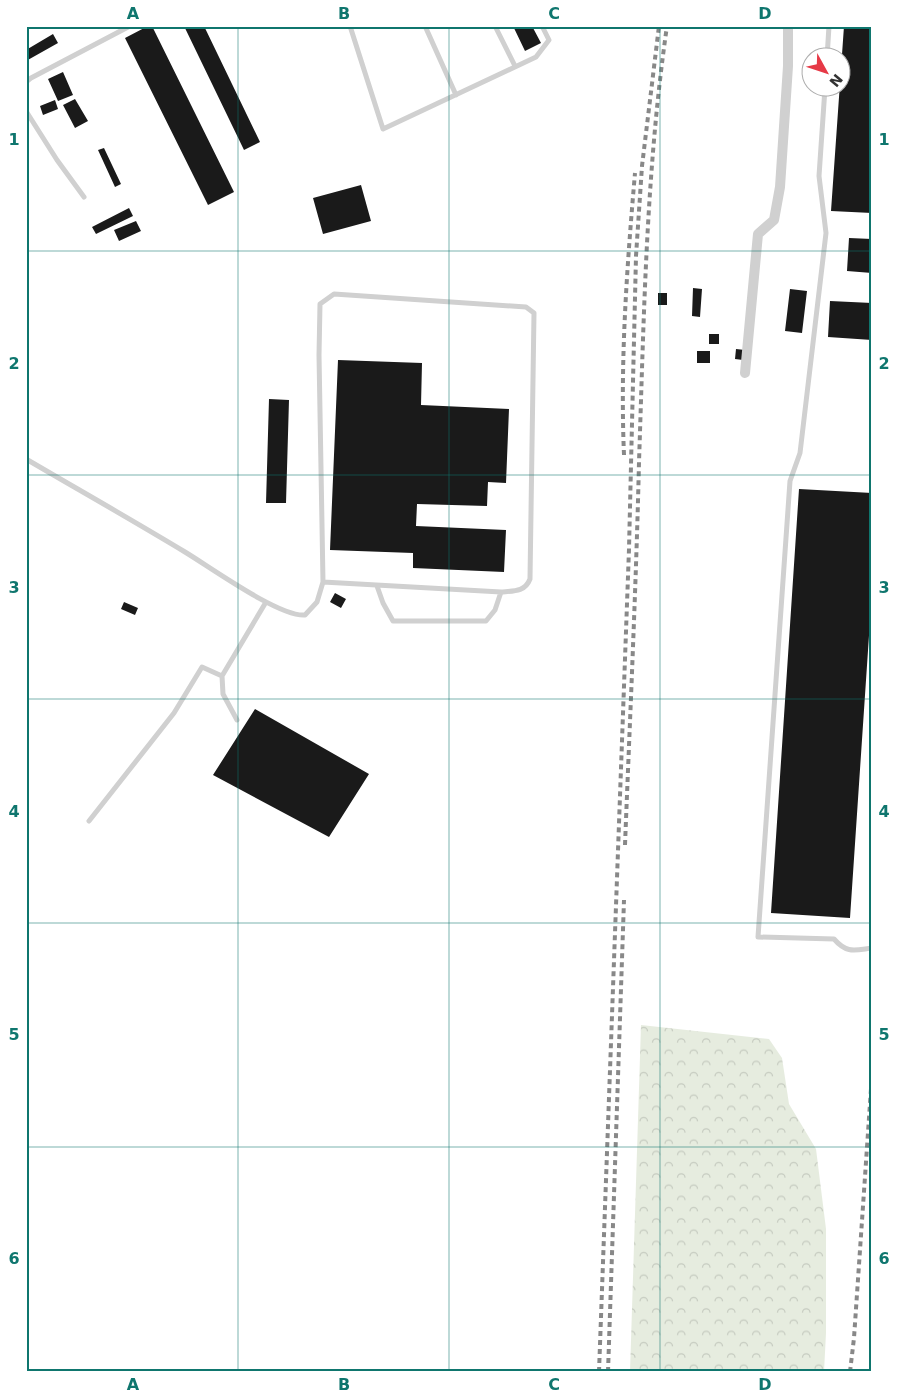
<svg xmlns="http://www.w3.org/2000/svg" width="898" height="1398" font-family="'DejaVu Sans',sans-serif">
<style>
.forest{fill:url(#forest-crowns)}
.building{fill:#1a1a1a}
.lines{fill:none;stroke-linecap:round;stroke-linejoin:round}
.lane{stroke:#d0d0d0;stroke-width:5}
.street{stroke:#d0d0d0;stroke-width:10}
.rail{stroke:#888;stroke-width:4;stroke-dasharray:5 4;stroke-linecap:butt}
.grid{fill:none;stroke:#0f766e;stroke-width:1;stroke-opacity:0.55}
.neatline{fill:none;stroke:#0f766e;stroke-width:2}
.grid-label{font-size:16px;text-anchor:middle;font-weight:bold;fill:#0f766e}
</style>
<defs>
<pattern id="forest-crowns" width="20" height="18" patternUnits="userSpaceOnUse" patternTransform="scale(1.25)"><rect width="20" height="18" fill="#e6ecdf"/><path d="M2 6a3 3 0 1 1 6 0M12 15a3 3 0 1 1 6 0" fill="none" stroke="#c6cbc0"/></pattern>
</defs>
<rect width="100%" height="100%" fill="#fff"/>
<path class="forest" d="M641,1025L769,1039L782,1058L789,1104L816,1149L826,1229V1333L824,1372H630Z"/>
<path class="building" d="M148,26H152L234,192L208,205L125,38Z
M184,26H204L260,142L244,150Z
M513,26H532L541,43L525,51Z
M844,26H872V213L831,211Z
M53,34L58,43L26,61V50Z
M63,72L73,95L58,101L48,79Z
M75,99L88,121L75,128L63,105Z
M55,100L58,109L43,115L40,106Z
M104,148L121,184L115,187L98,150Z
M361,185L371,221L323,234L313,198Z
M129,208L133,216L96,234L92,227Z
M136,221L141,231L119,241L114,230Z
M849,238L872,239V273L847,271Z
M693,288L702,289L700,317L692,316Z
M790,289L807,291L802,333L785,331Z
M658,293H667V305H658Z
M830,301L872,303V340L828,337Z
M709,334H719V344H709Z
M736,349L745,350L743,360L735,359Z
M697,351H710V363H697Z
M338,360L422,363L421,405L509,409L506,483L488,482L487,506L417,504L416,526L506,530L504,572L413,568V553L330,550Z
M269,399L289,400L286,503H266Z
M799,489L872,493V591L850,918L771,913Z
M335,593L346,599L341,608L330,602Z
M124,602L138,608L135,615L121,609Z
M255,709L369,774L329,837L213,775Z"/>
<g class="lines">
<path class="lane" d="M350,26L383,129L536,57L549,40L542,26
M425,26L456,95
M495,26L515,66
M827,58L829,26
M26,82L31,78L130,26
M825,88L819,176L826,233L800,453L790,481L758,937L834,939C847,954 855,950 872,948
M26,111L57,160L84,197
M26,459C79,490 132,520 185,552C210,567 279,617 305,615L317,602L323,582L319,355L320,304L334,294L526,307L534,313L530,579C525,592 514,591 501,592L323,582
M377,586L383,603L393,621H486L495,610L501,592
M222,676L223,694L237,720
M89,821L174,713L202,667L222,676L266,602"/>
<path class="street" d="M745,373L758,234L774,220L780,187L788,66V26"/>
<path class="rail" d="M624,455C620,361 627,266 635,173
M625,845C630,717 636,589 639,462C644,316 646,171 667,26
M599,1372L629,549L636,256L642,166L659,26
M608,1372L624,900
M850,1372L854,1338L872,1074"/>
</g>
<path class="grid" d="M238,26V1372M449,26V1372M660,26V1372M26,251H872M26,475H872M26,699H872M26,923H872M26,1147H872"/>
<rect width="898" height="1398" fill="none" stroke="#ffffff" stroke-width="55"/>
<g transform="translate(826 72) rotate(130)"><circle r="24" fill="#ffffff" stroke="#adadad"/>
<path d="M0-4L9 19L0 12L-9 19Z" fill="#e63946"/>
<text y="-8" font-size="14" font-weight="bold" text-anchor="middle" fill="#333333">N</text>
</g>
<rect x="28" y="28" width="842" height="1342" class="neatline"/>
<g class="grid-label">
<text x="133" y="19">A</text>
<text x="344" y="19">B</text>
<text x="554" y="19">C</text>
<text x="765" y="19">D</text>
<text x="14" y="145">1</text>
<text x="884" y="145">1</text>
<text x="14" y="369">2</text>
<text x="884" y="369">2</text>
<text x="14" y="593">3</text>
<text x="884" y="593">3</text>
<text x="14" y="817">4</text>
<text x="884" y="817">4</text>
<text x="14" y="1040">5</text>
<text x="884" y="1040">5</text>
<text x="14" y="1264">6</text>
<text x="884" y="1264">6</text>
<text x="133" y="1390">A</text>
<text x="344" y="1390">B</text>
<text x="554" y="1390">C</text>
<text x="765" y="1390">D</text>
</g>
</svg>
